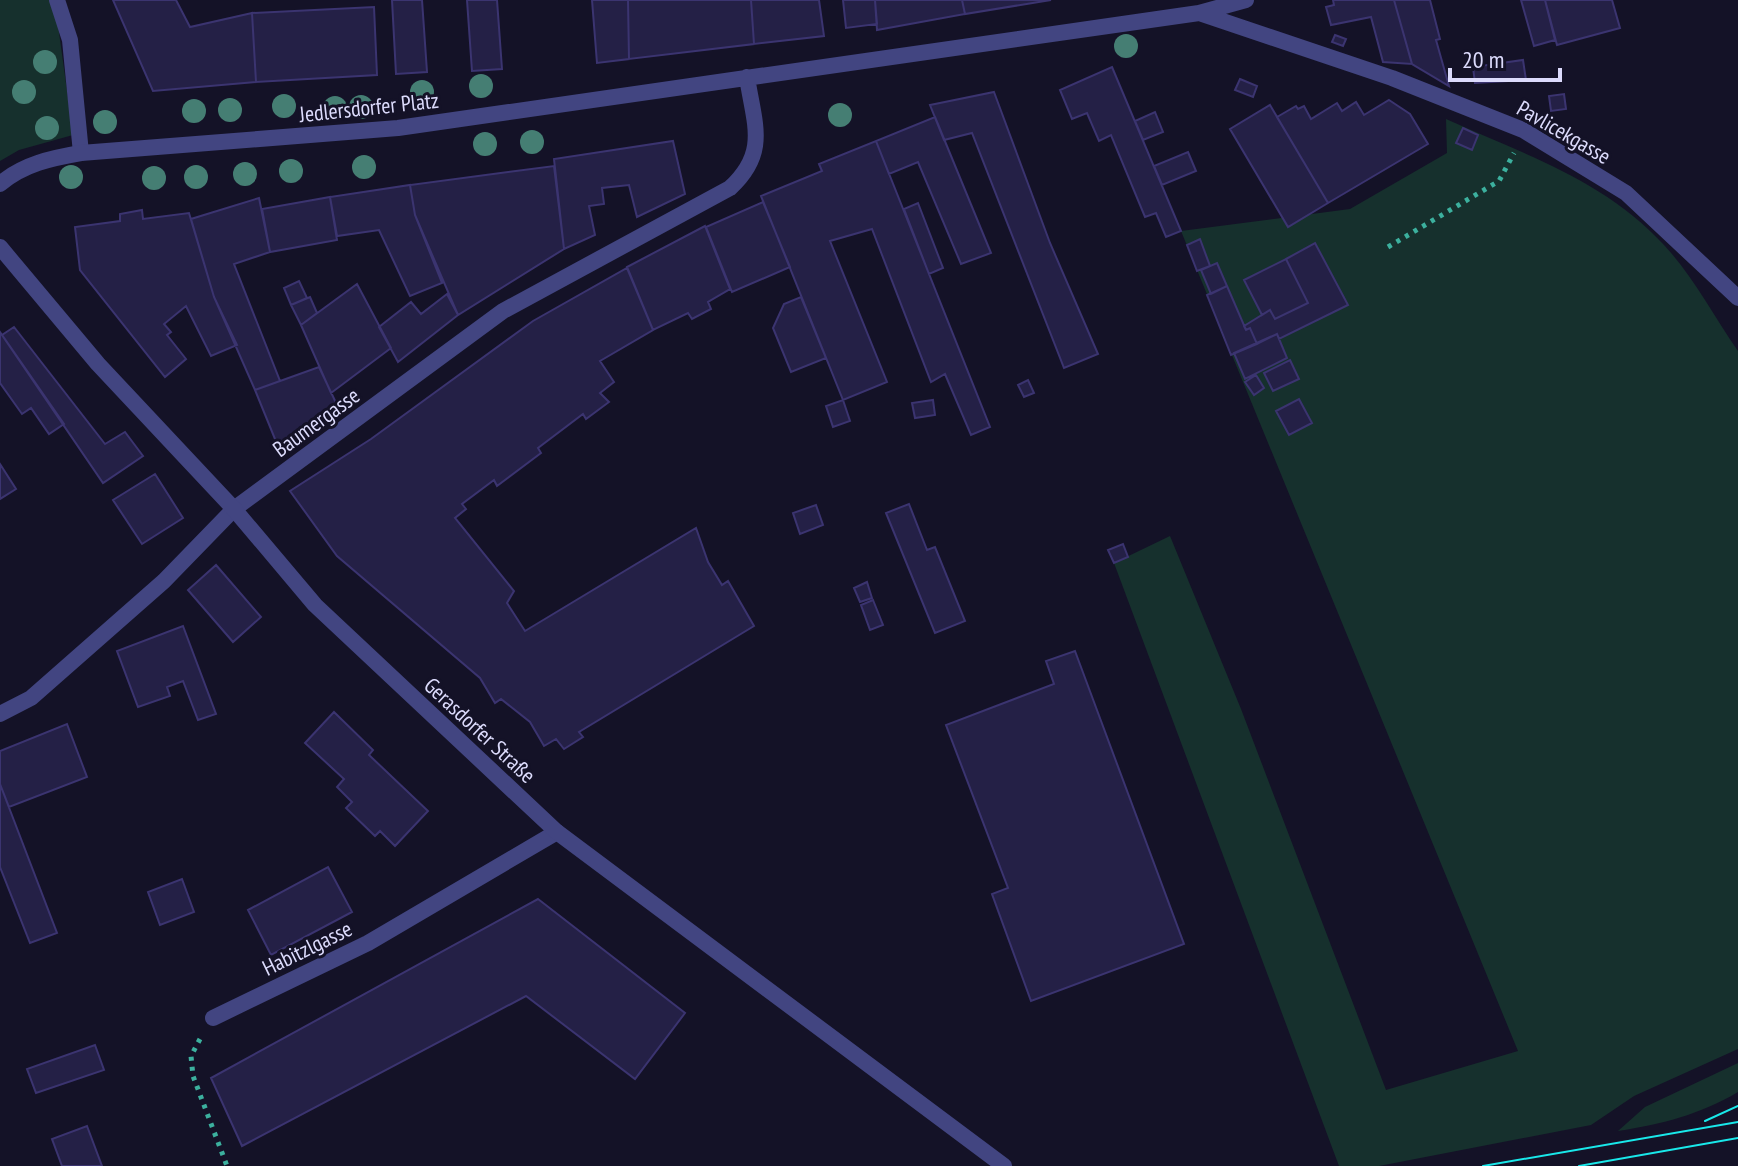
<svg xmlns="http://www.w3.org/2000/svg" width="1738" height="1166" font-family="'PT Sans Narrow',sans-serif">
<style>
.green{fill:#16302d}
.building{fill:#242046;stroke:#3b3470;stroke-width:2}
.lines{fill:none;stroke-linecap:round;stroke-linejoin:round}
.path{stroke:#3cb09e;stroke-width:5;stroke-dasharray:4 6;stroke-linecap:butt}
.service{stroke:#424581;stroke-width:16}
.minor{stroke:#424581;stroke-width:16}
.tertiary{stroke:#424581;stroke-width:16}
.tram{stroke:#19e8ea;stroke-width:2}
.tree{fill:#457e73}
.labels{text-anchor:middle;stroke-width:6;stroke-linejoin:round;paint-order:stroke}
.street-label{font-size:22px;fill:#dcdbfc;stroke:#141227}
</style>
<rect width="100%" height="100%" fill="#141227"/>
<path class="green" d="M0,0H51L58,25L73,135L19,150L0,161Z
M1446,119C1523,154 1605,180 1664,245C1693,276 1713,315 1738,351V1049L1634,1096L1591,1125L1379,1166H1339L1114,563L1170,536L1241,709L1386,1090L1518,1051L1181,231L1350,209L1447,153Z
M1738,1063V1092C1699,1115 1662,1124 1618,1131L1645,1107Z"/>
<path class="building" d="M113,0H176L190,27L252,13L256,82L153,91Z
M392,0H422L427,72L396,74Z
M467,0H497L502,69L472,71Z
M592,0H628L629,59L597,63Z
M628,0H751L754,44L629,59Z
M751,0H819L824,36L754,44Z
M843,0H875L877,24L846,28Z
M875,0H962L965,14L877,30Z
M962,0H1051L965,14Z
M1333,0H1394L1412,64L1383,62L1371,17L1331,25L1326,7L1334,5Z
M1394,0H1430L1440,39L1436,40L1449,86L1412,64Z
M1521,0H1545L1555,40L1534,46Z
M1545,0H1612L1620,28L1557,45Z
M374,7L377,75L256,82L252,13Z
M1335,35L1346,39L1343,46L1332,42Z
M1523,60L1526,80L1475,83L1473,67Z
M1112,67L1181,231L1166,237L1156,213L1145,217L1111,135L1099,141L1087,113L1072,119L1060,90Z
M1240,79L1257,86L1253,97L1235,90Z
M994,92L1050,243L1098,354L1064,368L972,133L944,140L930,105Z
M1564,94L1566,109L1551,111L1549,96Z
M1389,100L1410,114L1428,144L1328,203L1277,117L1296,106L1298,109L1304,106L1311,119L1337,103L1342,111L1356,102L1364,115Z
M1270,105L1328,203L1288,227L1230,129Z
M1155,112L1163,132L1143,140L1135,121Z
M935,117L991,253L961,264L918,162L889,174L876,141Z
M1463,128L1478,135L1472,150L1456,143Z
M673,141L685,194L637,217L629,185L602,188L604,204L589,206L595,235L564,249L554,159Z
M876,141L990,427L971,435L945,374L931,382L872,229L830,241L887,382L843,400L761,196L822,171L819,164Z
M1188,152L1196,171L1162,185L1154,166Z
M554,166L564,249L458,315L415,215L410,185Z
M410,185L415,215L442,283L410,296L379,230L337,236L330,197Z
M330,197L337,240L270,252L262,209Z
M259,198L270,252L234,264L280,381L255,390L214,297L191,219Z
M763,202L790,267L732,292L706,227Z
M918,203L943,268L929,274L904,209Z
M142,210L143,219L189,213L214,297L237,345L211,356L186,306L164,324L171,332L167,335L186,359L165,377L80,270L75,227L120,221V214Z
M705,226L730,289L708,302L711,309L692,319L688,313L653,330L627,267Z
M1200,239L1210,266L1197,271L1187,245Z
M1315,243L1348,305L1279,339L1277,334L1257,344L1250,328L1246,330L1244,326L1270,310L1275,319L1308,303L1286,259Z
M1286,259L1308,303L1275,319L1270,310L1262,315L1244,280Z
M1217,263L1227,286L1211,294L1201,270Z
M627,268L653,330L600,361L614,382L600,393L609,402L586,419L583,414L538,448L541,453L497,486L494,480L462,504L466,509L455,518L514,591L507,603L525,631L696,528L708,562L722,585L728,581L754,626L579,732L583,737L564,749L556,739L544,746L530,722L501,699L495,703L480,678L337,556L290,491L371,439L533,321Z
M299,281L307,298L291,305L284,288Z
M357,284L391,348L331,393L301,325Z
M1227,286L1246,330L1250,328L1257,344L1231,355L1207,295Z
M447,294L458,315L398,362L379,327L411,302L421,314Z
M310,297L317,313L301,325L291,305Z
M801,297L826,358L791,372L773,328L784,304Z
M14,327L105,444L125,432L143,456L103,483L2,335Z
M0,332L64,424L49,434L31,408L22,414L0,383Z
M1277,334L1287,358L1245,379L1234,353Z
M1290,360L1299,379L1273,391L1264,373Z
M319,367L337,405L277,444L255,390Z
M1256,375L1264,388L1254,395L1245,382Z
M1028,380L1034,393L1024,397L1018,385Z
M1299,399L1312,423L1289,435L1276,411Z
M843,400L850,421L833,427L826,406Z
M933,400L935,415L915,418L912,403Z
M0,464L16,489L0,499Z
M155,474L183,518L142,544L113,500Z
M909,504L927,550L935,547L965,621L935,633L886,513Z
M816,505L823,525L800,534L793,513Z
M1123,544L1128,557L1114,563L1108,550Z
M216,565L261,617L233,642L188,590Z
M867,582L872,598L860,602L854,588Z
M873,600L883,625L870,630L861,605Z
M183,626L216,714L198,720L183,681L167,687L170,696L138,707L117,651Z
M1075,651L1184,944L1031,1001L992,894L1008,888L946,725L1054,684L1046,661Z
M334,712L373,750L369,755L428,811L395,846L380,831L375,836L346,808L352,802L337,787L344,779L305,743Z
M67,724L87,777L9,807L0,784V751Z
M0,784L57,933L30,943L0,867Z
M328,867L352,912L271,955L248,910Z
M182,879L194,912L160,925L148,892Z
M538,899L685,1013L635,1079L526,996L242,1146L211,1078Z
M95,1045L104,1070L36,1093L27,1069Z
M87,1126L102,1166H62L52,1139Z"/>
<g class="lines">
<path class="path" d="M1388,247L1499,181L1514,153
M200,1039L191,1056L193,1076L227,1166"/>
<path class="service" d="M57,0L70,40L81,153
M213,1018L368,943L557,832"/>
<path class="minor" d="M1199,13L1392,78L1523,130L1626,193L1738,298
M0,184C23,164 52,158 81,153L398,128L1199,13L1246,0
M0,714L31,698L164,581L234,509L503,311L730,188C769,152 754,124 747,77"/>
<path class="tertiary" d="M0,247L98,364L234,509L315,605L557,832L1004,1166"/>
<path class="tram" d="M1705,1121L1738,1106
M1483,1166L1738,1122
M1579,1166L1738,1138"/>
</g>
<g class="tree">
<circle cx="1126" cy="46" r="12"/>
<circle cx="45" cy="62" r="12"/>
<circle cx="481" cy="86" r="12"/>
<circle cx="24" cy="92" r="12"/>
<circle cx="422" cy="92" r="12"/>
<circle cx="284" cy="106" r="12"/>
<circle cx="361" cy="107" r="12"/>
<circle cx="335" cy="108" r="12"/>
<circle cx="230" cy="110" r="12"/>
<circle cx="194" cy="111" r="12"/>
<circle cx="840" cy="115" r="12"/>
<circle cx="105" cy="122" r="12"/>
<circle cx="47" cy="128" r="12"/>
<circle cx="532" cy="142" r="12"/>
<circle cx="485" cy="144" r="12"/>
<circle cx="364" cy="167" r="12"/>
<circle cx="291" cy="171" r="12"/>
<circle cx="245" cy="174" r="12"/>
<circle cx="71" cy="177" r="12"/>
<circle cx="196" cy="177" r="12"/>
<circle cx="154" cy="178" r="12"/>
</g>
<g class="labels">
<g class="street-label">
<text transform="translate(369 107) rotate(-6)" y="8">Jedlersdorfer Platz</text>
<text transform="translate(1564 132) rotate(30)" y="8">Pavlicekgasse</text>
<text transform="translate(316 422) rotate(-36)" y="8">Baumergasse</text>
<text transform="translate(480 730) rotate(43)" y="8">Gerasdorfer Straße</text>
<text transform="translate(307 948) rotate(-26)" y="8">Habitzlgasse</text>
</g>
</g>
<path d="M1450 68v12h110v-12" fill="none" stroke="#dcdbfc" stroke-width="4"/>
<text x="1462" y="68" font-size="24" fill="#dcdbfc" stroke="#141227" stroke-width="6" paint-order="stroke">20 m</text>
</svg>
